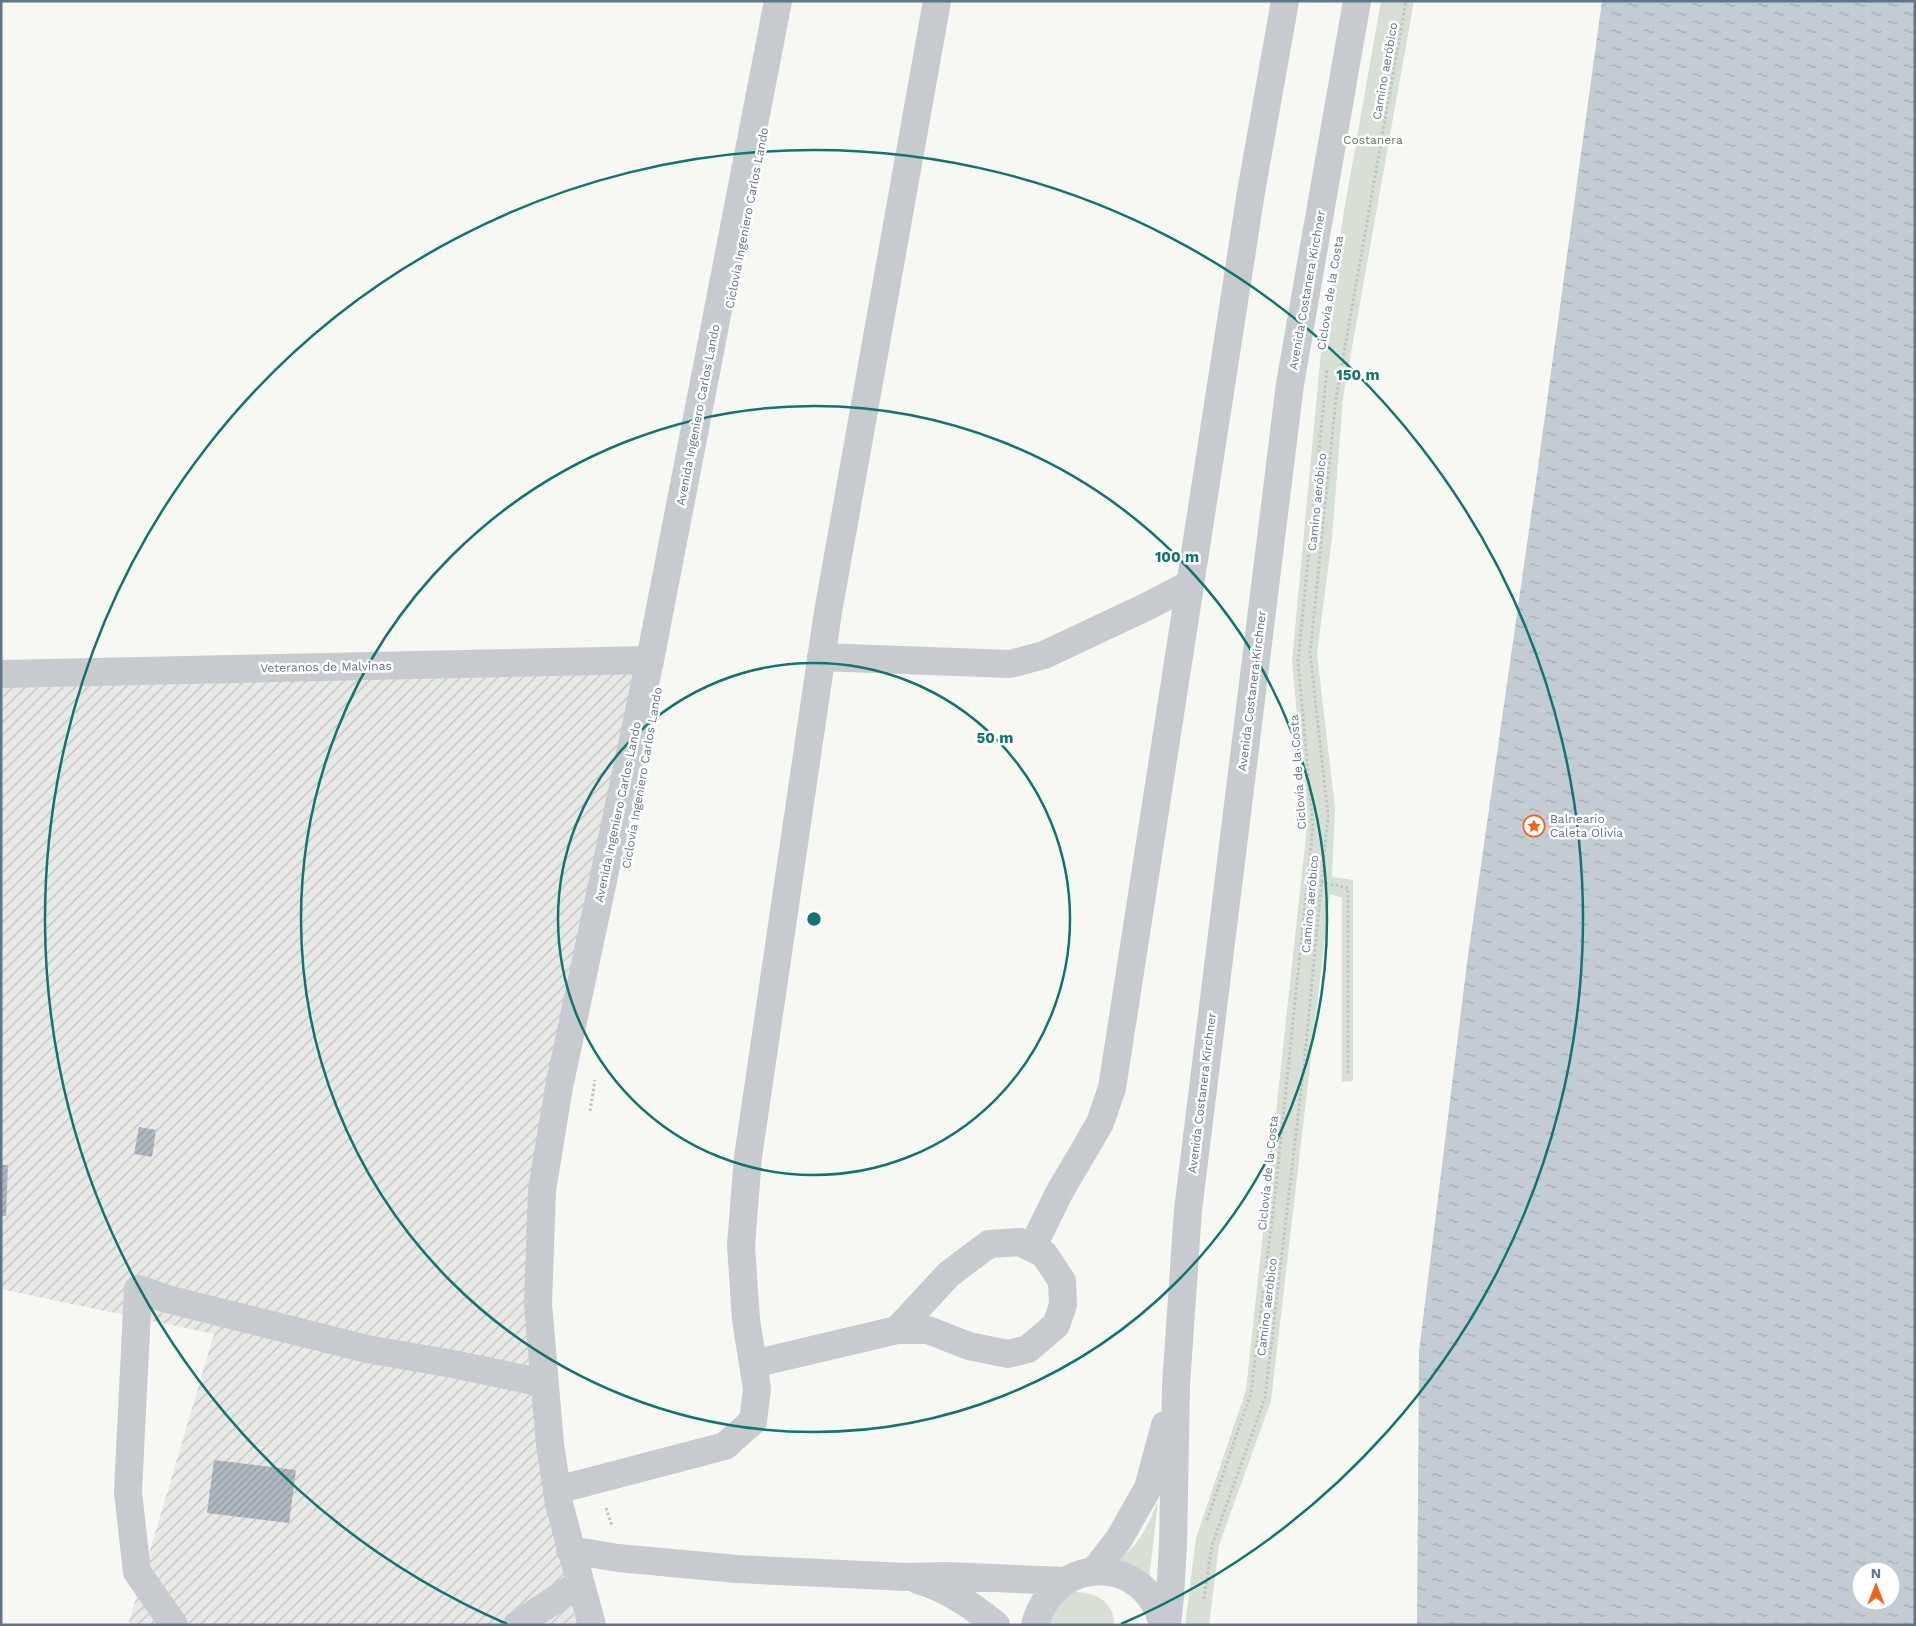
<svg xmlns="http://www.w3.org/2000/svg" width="1916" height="1626" font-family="'Work Sans',sans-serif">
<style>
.industrial{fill:url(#industrial-furrows)}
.park{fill:#d8e0d5}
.water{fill:url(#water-ripples);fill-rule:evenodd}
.building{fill:url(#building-hatch)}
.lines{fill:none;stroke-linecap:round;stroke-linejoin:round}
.path{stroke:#c0c2c5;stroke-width:3;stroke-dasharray:2.5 2.5;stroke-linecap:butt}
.minor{stroke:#c7cacf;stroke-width:28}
.ring{fill:none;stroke:#0f766e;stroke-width:2.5}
.labels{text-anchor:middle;stroke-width:5;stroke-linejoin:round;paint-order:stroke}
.street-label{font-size:12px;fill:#637489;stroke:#fff}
.park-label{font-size:12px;fill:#627a5f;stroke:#fff}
.poi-label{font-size:12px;fill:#637489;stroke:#fff;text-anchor:start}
.centre{fill:#0f766e;stroke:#fff;stroke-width:2.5}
.ring-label{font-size:15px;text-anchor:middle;font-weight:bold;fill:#0f766e;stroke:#fff;stroke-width:5;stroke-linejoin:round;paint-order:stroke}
</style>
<defs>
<pattern id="industrial-furrows" width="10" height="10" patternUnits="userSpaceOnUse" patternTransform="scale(1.25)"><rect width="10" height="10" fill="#e8e9e7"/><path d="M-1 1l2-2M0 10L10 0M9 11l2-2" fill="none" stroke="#c0c1c1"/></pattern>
<pattern id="water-ripples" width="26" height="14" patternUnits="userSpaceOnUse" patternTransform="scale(1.25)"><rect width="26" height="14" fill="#c3ccd2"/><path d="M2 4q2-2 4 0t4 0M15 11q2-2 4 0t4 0" fill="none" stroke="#a2aab0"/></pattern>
<pattern id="building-hatch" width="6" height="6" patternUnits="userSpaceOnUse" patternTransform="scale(1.25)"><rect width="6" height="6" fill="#b0b8bf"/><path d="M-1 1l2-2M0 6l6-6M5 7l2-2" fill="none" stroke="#939aa1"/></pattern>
</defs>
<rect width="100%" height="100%" fill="#f7f8f4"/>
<path class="industrial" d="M650,660L586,962L538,1304L592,1625H128L214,1334L1,1289V674Z"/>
<path class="park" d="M1381,1H1414L1343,398L1332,538L1317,654L1335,808L1332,877L1353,880V1081L1342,1082V898L1330,894L1271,1401L1219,1545L1209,1625H1185L1196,1538L1246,1390L1307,826L1292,661L1321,352L1344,211Z
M1158,1501L1149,1580L1127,1563L1114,1562C1141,1544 1145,1530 1158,1501Z
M1075,1592C1095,1592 1115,1602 1114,1625H1049L1057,1602Z"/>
<path class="water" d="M1602,1H1915V1625H1417L1419,1352L1467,963L1537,474ZM1861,1571H1891V1601H1861Z"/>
<path class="building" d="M139,1127L156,1130L152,1157L134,1154Z
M1,1165H8L6,1216H1Z
M214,1460L296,1470L289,1523L207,1513Z"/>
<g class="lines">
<path class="path" d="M1321,882L1348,888V1075
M590,1111L595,1080
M606,1508L612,1526
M1207,1520L1251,1393L1276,1186L1313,827L1298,661L1327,369
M1204,1599L1212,1545L1265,1398L1304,1065L1328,815L1310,653L1336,398L1406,1"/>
<path class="minor" d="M821,657L1010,664L1044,655L1148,606L1190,584
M1,674L650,660
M1032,1248L1059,1193L1100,1123L1112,1088L1251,192L1285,1
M753,1364L897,1330H928L969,1346L1008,1354L1028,1349L1056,1325L1063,1305L1062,1281L1044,1254L1020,1242L989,1244L949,1274L897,1330
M557,1490L725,1446L753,1421L757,1389L746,1320L741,1245L748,1157L828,612L937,1
M570,1550L618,1558L737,1569L907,1577L947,1576L1065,1581
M1094,1571L1119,1539L1148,1488L1165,1425
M918,1580C946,1588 973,1606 996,1625
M174,1625L137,1572L128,1492L138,1289L167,1299L367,1349L453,1364L544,1383
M517,1625L580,1583
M592,1625L559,1504L550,1444L538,1304L542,1190L559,1087L650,660L778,1
M1035,1625C1054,1553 1147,1554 1163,1625
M1167,1625L1170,1596L1173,1545L1176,1385L1188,1210L1290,384L1357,1"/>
</g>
<g class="ring">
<circle cx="814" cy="919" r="256"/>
<circle cx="814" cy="919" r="513"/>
<path d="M507 1624A769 769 0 1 1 1121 1624"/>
</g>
<defs>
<g id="sight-ring" transform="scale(1.125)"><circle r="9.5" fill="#fff" stroke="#f56217" stroke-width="1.5"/><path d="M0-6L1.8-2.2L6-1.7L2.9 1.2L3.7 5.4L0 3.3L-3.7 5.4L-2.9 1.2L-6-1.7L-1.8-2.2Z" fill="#f56217"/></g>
</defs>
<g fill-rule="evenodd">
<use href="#sight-ring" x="1534" y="826"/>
</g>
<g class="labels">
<g class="street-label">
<text transform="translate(1385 71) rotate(-80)" y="4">Camino aeróbico</text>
<text transform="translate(747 218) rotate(-79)" y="4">Ciclovía Ingeniero Carlos Lando</text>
<text transform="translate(1307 290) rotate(-80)" y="4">Avenida Costanera Kirchner</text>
<text transform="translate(1330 293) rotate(-81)" y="4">Ciclovía de la Costa</text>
<text transform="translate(698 415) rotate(-79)" y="4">Avenida Ingeniero Carlos Lando</text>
<text transform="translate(1317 502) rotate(-84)" y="4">Camino aeróbico</text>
<text transform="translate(326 667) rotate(-1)" y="4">Veteranos de Malvinas</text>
<text transform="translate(1252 691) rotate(-83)" y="4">Avenida Costanera Kirchner</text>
<text transform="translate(1298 772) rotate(-94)" y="4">Ciclovía de la Costa</text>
<text transform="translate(642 778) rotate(-80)" y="4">Ciclovía Ingeniero Carlos Lando</text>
<text transform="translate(618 812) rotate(-78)" y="4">Avenida Ingeniero Carlos Lando</text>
<text transform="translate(1310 904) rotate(-85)" y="4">Camino aeróbico</text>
<text transform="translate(1202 1093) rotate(-83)" y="4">Avenida Costanera Kirchner</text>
<text transform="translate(1268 1173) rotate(-84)" y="4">Ciclovía de la Costa</text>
<text transform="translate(1267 1307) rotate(-83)" y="4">Camino aeróbico</text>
</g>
<g class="park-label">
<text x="1373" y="144">Costanera</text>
</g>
<g class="poi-label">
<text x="1550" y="823">Balneario<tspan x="1550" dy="14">Caleta Olivia</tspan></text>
</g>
</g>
<circle cx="814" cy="919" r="8" class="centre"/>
<g class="ring-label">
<text x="1358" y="380">150 m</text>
<text x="1177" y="562">100 m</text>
<text x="995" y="743">50 m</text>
</g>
<rect width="1916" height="1626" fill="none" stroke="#637489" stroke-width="5"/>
<g transform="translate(1876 1586)"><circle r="24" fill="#ffffff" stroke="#c1c7d0"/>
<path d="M0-4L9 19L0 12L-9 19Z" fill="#f56217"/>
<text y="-8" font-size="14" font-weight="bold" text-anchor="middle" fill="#637489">N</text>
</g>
</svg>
